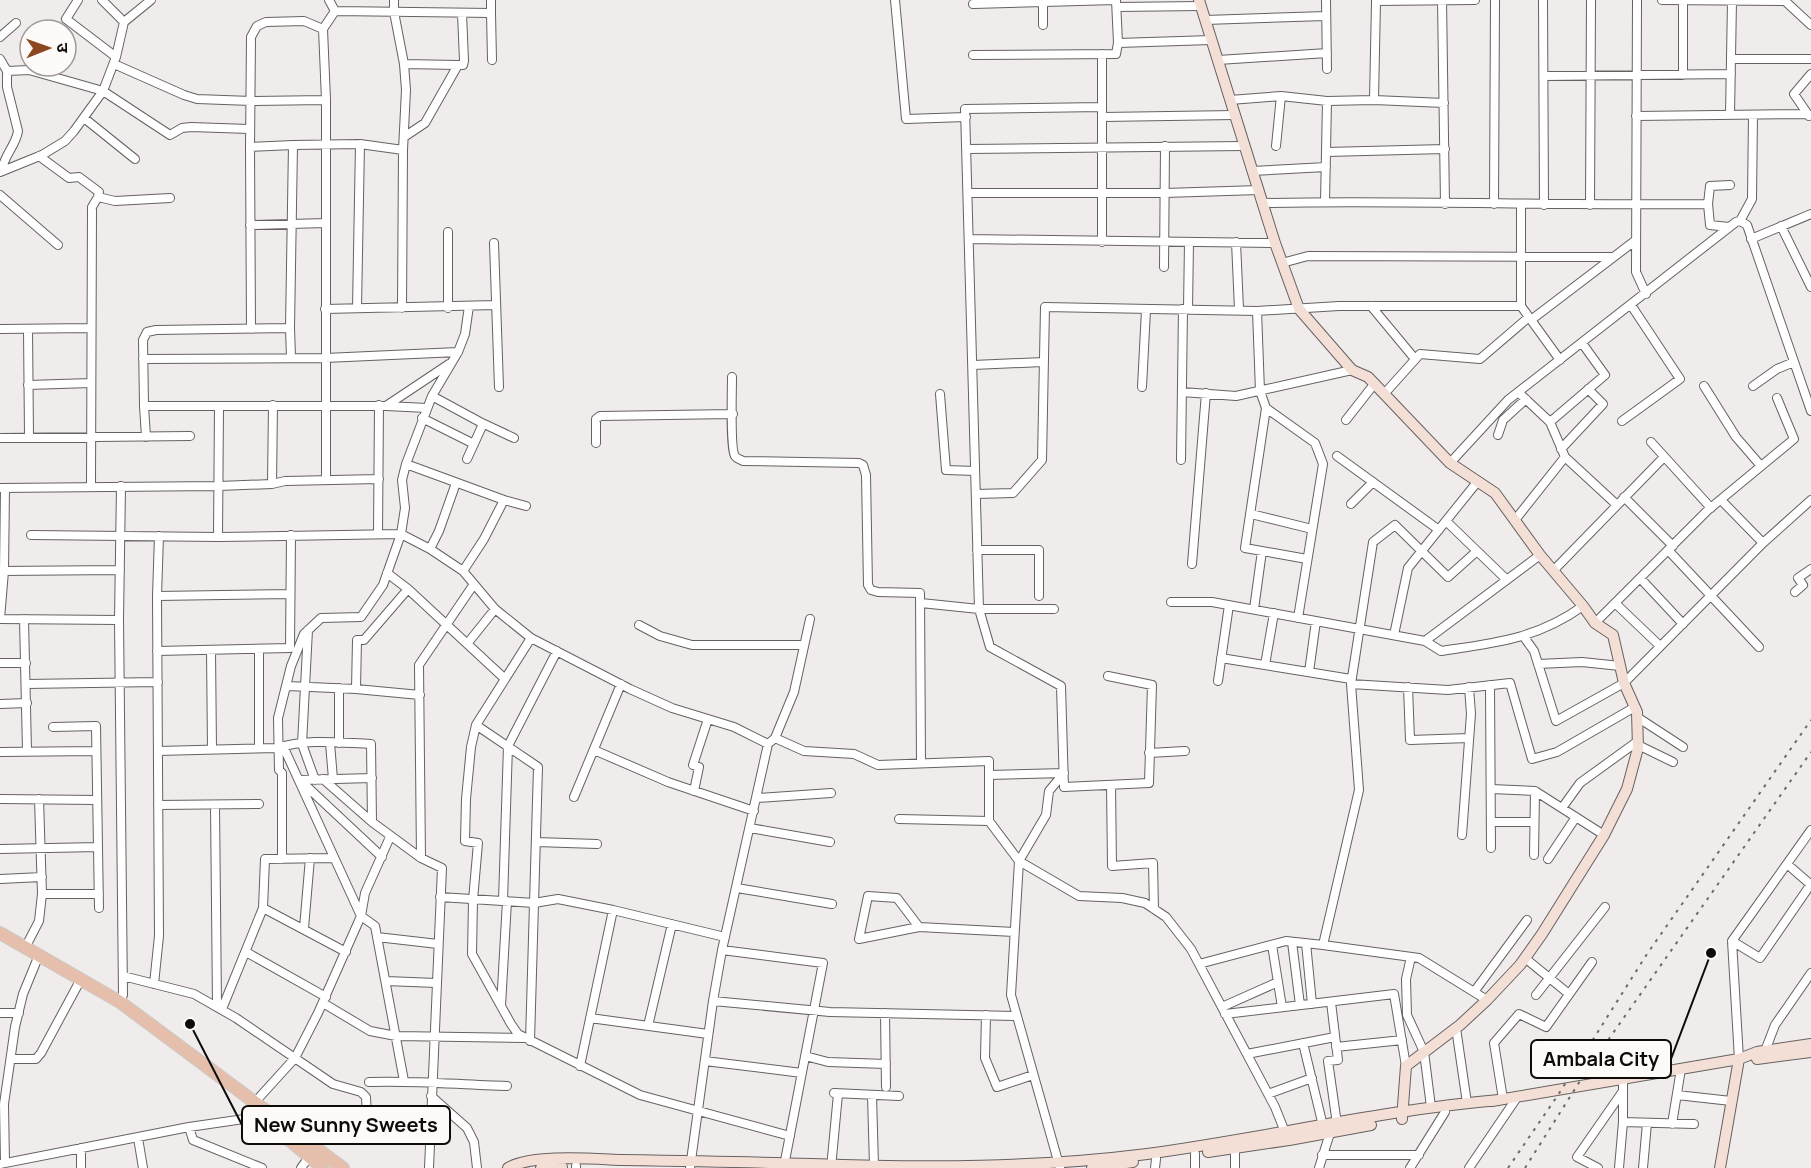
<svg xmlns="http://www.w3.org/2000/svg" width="1811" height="1168" font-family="Manrope,'Noto Sans Devanagari',sans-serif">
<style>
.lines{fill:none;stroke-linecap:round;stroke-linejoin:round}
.street-casing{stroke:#656261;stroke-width:10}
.secondary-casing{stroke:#656261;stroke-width:12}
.primary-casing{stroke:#cacac9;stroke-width:14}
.street{stroke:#fff;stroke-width:8}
.secondary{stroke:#f3dfd6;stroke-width:10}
.primary{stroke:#e6bfac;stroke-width:12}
.rail{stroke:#6d6b6a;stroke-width:2;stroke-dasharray:3 6;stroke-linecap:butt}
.leader{fill:none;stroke:#0d0c0b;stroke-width:2}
.callout-dot{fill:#0d0c0b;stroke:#fdfaf8;stroke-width:2}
.callout{fill:#fdfaf8;stroke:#0d0c0b;stroke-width:2}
.callout-label{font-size:20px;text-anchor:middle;font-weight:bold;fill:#0d0c0b}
</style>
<rect width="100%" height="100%" fill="#f0eceb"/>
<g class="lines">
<g class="street-casing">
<path id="street" d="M78,0L66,19L116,57
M102,0L124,22
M329,0L335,11
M394,0V12L404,64L406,90L403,150L402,308
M895,0L906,119L966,117
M1326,0L1327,69
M1442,0L1445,204
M1543,0L1544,205
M1637,0L1636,272L1646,294
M1662,0L1785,1
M1784,0L1811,25
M973,4L1116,0
M1117,7L1201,6
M491,13L492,60
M1205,20L1326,16
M1043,25V2
M0,37L16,23
M1118,43L1211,40
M1102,54V242
M973,55L1116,54L1118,43L1116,0
M0,59L7,71V87L18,131C16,146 3,156 2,171
M1731,59H1811
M1218,60L1327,53
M114,64L184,95L197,99L251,101L326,100
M458,65H463L464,61L462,13
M7,71L29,70L103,91L170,135L182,128L191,127L249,129
M1683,75V1
M1544,76L1731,74
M1230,100L1281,96L1327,101L1374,100L1444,103
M1374,100L1376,1L1475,0
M1102,107L965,109L979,609L990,647L1061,686L1064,787L1149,783L1152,685L1108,676
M1730,115L1732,1
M1636,116L1808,114
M1809,116L1794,94L1811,74
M1103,117L1235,115
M84,118L135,159
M404,137L425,123L458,65L404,64
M293,145L250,147L251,37L257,26L266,22L304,21L323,29
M1276,146L1281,96
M250,147L251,329
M967,149L1244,146
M1326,152L1445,149
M39,156L69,178L79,177L99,192L98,197
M1252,171L1326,167
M0,172L42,155L65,141L74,131L103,91L116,57L124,22L151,0
M968,193H1165L1259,190
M0,195L58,245
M1325,202L1327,101
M1264,203C1412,200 1560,206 1708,204L1710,225L1729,227
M1494,204L1495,0
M1708,204L1710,186L1730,185
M1590,205L1591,0
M1740,221L1747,225L1811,411
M250,225L326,223
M1781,226L1811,287
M969,239L1275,243
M1751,239L1811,214
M1236,242L1239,309
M494,243L499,387
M1282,263L1308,256L1613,257
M1164,267L1165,146
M1371,306L1415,359
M1521,306L1560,360
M357,308L360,144
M448,308V232
M325,309L496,305
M1188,309L1189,242
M1257,311L1260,391L1266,408L1245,548L1307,559
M1531,320L1636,240
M290,328L291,358
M0,329L91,328
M28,329L29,437
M143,359L325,358L458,352
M973,365L1043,362
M732,377C732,390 730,449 735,456C737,459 740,459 743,461L859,463L863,465L866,475L868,585L871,590L878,592L920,593L921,763
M28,385L91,383
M1704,386L1736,437L1761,466
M1753,386L1777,369L1794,362
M1142,387L1146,310
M1182,392L1236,396L1352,370
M1385,393L1420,354L1480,359L1529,317
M940,394L946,470L975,471
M432,396L480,422L514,438
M144,406H386L449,364
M386,406L427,408
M1266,408L1315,443L1323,464L1298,618
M422,418L474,444
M1346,420L1375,383
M1622,421L1680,379L1631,305
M1550,422L1605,375L1582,343
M1498,435L1503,420L1526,399
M146,437L144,406L143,340L147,332L156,330L290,328L293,145L360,144L403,150
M0,438L190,436
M1651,442L1711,508
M596,443V419L600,416L733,414
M1561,449L1603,404L1588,389
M1337,456L1439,530
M1565,457L1617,505
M467,459L483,424
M1181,460L1183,309
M1450,463L1508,400L1736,222L1740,221L1752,199L1753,115
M406,464L504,500L484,539L463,571
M326,479V100L323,29L335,11L491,13V0
M272,484L273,405
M91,486L92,207L98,197L115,201L170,198
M0,488L219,486L272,484L285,481L379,479
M976,494L1013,493L1042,460L1045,307L1257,311L1339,306H1521V205
M1624,497L1673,546
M504,500L526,506
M1721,500L1763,543
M1351,504L1373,482
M1251,514L1312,529
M1515,520L1565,457L1550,422L1518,392
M1446,521L1507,580
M378,534L379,405
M31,535L218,537L401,534L430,549L463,571L495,609L531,638L630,689L672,708L734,727L768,744L775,738L804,751L854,754L878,765L989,761V821L1019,861L1079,896L1122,898L1145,903L1166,917L1191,949L1275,1107L1287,1137
M218,537L219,406
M430,549L439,531L456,483
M977,550H1039V596
M1668,550L1759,647
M1192,564L1206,393
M0,571L120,570
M1553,571L1664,457
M387,573L408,589L504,678
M1640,578L1683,624
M1795,592L1803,585L1798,578L1811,569
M157,596L290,594
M1171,602H1212L1425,641L1441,651C1495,643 1537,639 1583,606
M921,603L979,609H1054
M1615,603L1660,646
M1254,609L1262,551
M0,619L4,571L5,488
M0,619L119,620
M24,619L27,751
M1595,623L1708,510L1794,439L1777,398
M639,625L660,636L692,645H804
M308,630L302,744L315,780
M1394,635L1408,568L1478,481
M1524,637L1534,651L1556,721L1624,683L1763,543L1811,500
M531,638L476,725L471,747L466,799L465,841L478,843L473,900L472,954L511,1024L518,1034L640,1095L790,1136
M1425,641L1540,555
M467,644L495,609
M211,650L212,749
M157,651L290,648L291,535
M1221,658L1351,679
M0,663H26
M1538,664L1582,662L1620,666
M1265,665L1274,613
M1309,672L1316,621
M1218,681L1229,605
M26,684L158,682
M1351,684L1448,690L1510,683L1532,759L1557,752L1635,707
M1490,685L1491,848
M287,686L356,689L420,695
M1408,687L1410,740L1469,738
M339,688V743
M356,689L357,640H364L408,589
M0,704L27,703
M1637,717L1683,747
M476,725L538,767L530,1041
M53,727L96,726L99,908
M775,738L794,692L810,619
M330,743L333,779
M1638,745L1673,762
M283,746L361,916L375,926L404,1081
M259,748V649
M594,750L668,782L754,811
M158,751L278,748C306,738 342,743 371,744L372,822L421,858L442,868L429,1168
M0,752L96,751
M1149,753L1185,751
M989,775L1064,773
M323,779L372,822
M299,780L372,778
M303,783L382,857
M1111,785L1112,866L1153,863L1154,909
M1491,789L1535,791L1604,835
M694,791L699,767L693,765L708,719
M574,797L621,684
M757,798L831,793
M0,799L97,800
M158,805L259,804
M215,805L217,1006
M1562,808L1580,783L1638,741
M899,819L989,821
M1491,822H1534
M750,828L830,842
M1462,835L1471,714L1469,687
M536,842L597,844
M0,849L98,847
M1534,855L1535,791
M421,858L419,665L474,584
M282,859V773L279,770L278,718L291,666L304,634L321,618L361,617L383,585L401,534L405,508L402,480L406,464L432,396L458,352L465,334L469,306
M1548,859L1576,817
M1787,864L1810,884
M0,879L42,877
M737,888L832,904
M42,894H99
M440,897L534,903L558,899L613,910L725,937
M503,901L508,746L557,651
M263,908L346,952
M919,927L897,898L868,896L859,939L919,927L1014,932
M304,928L310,858
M377,937L438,944
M1732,941L1760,958L1811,884
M1292,942L1300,1005
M1306,943L1312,1004
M1272,945L1282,1007
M1323,945L1359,790L1351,684L1373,542L1395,525L1448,577L1477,551
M25,948L39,921L42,894L39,799
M722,950L823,963L784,1166
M246,952L326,997
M1411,957L1406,979L1407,1015L1424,1052L1431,1107
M1525,958L1569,994
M1199,964L1286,941L1323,945L1419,958L1487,1000
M123,976L194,994L236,1018L333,1084L361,1092L366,1097L367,1117L369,1124L372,1127L380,1130L430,1131
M386,981L436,983
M154,984L159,936L157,596L159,536
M1474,992L1527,920
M1536,995L1605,907
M713,1001L830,1012L1015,1016
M120,1002L123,995L119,620L121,486
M1331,1002L1338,1060L1328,1061L1337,1124
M323,1003L370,1031L396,1036L525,1038
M501,1006L507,901
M1222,1007L1278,982
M222,1009L263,908L265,859L334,858
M0,1013H19
M885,1013L886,1087
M1225,1014L1394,994L1406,1066
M986,1015L985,1058L997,1087L1033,1075
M590,1018L708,1034
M648,1026L672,924
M1456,1028L1467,1103
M1303,1043L1323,1126
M1336,1047L1402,1040
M1765,1051L1775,1025L1811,973
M1247,1054L1335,1037
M805,1056L828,1062L886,1064
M11,1059H36L41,1053L81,979
M1739,1059L1732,941L1811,830
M705,1061L802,1073
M580,1066L613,910
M369,1082C415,1080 461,1085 507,1086
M834,1093L899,1096
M1268,1094L1312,1078
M872,1095L874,1166
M1677,1095L1731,1101
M431,1096L467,1128L474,1142L477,1168
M1503,1099L1494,1043L1519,1014L1546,1027L1592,962
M255,1102L295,1058L318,1013L361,916L365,893L390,837
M1623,1122L1694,1124
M1672,1124L1681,1069
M189,1127L193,1140L262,1168
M138,1138L143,1168
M81,1148V1168
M1322,1155H1419
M5,1163L4,1104L15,1027L23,994L39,955
M0,1164L189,1127L271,1115
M576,1166V1168
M301,1168L309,1157
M690,1168L713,1001L722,950L768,744
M831,1168L838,1094
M1060,1168L1011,995L1019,861L1046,815L1049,791L1064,773
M1155,1168L1156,1159
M1195,1168V1154
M1235,1168V1144
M1319,1168L1330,1133
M1410,1168L1445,1112
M1469,1168L1518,1096
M1598,1168L1577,1157L1623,1091
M1619,1168L1623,1122V1079
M1643,1168L1647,1123"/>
</g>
<g class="secondary-casing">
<path id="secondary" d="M1199,0L1275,243L1299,309L1352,370L1368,377L1450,463L1495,493L1540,555L1583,606L1595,623L1613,635L1624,683L1637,712L1638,748L1627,789L1604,835L1542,934L1520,965L1487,1000L1460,1025L1406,1066L1402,1119
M1757,1059L1811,1052
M1492,1101L1739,1059L1757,1052L1811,1044
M1208,1152L1289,1140L1371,1125
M508,1168C532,1154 593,1159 622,1160C686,1161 749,1162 812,1164C925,1168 1036,1168 1147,1154C1265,1138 1381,1110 1499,1100
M541,1168L562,1167
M1092,1168L1133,1162
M1720,1168L1739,1059"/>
</g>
<g class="primary-casing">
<path id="primary" d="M0,933L120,1002L343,1168
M271,1115L276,1129L323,1168"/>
</g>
<use href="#street" class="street"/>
<use href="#secondary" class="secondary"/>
<use href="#primary" class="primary"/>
<path class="rail" d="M1508,1168L1558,1095L1647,954L1811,720
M1525,1168L1587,1070L1811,752"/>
</g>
<path class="leader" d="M1711 953L1671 1059M190 1024L242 1125"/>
<g class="callout-dot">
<circle cx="1711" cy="953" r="6"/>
<circle cx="190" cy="1024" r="6"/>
</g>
<g class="callout">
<rect x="1531" y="1040" width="140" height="38" rx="6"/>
<rect x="242" y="1106" width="208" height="38" rx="6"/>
</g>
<g class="callout-label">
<text x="1601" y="1066">Ambala City</text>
<text x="346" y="1132">New Sunny Sweets</text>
</g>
<g transform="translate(48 48) rotate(89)"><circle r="28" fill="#fdfaf8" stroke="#9d9b99" stroke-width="1.5"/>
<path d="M0-4.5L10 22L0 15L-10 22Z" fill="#8c4620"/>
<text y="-9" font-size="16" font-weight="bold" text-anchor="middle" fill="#0d0c0b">उ</text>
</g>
</svg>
